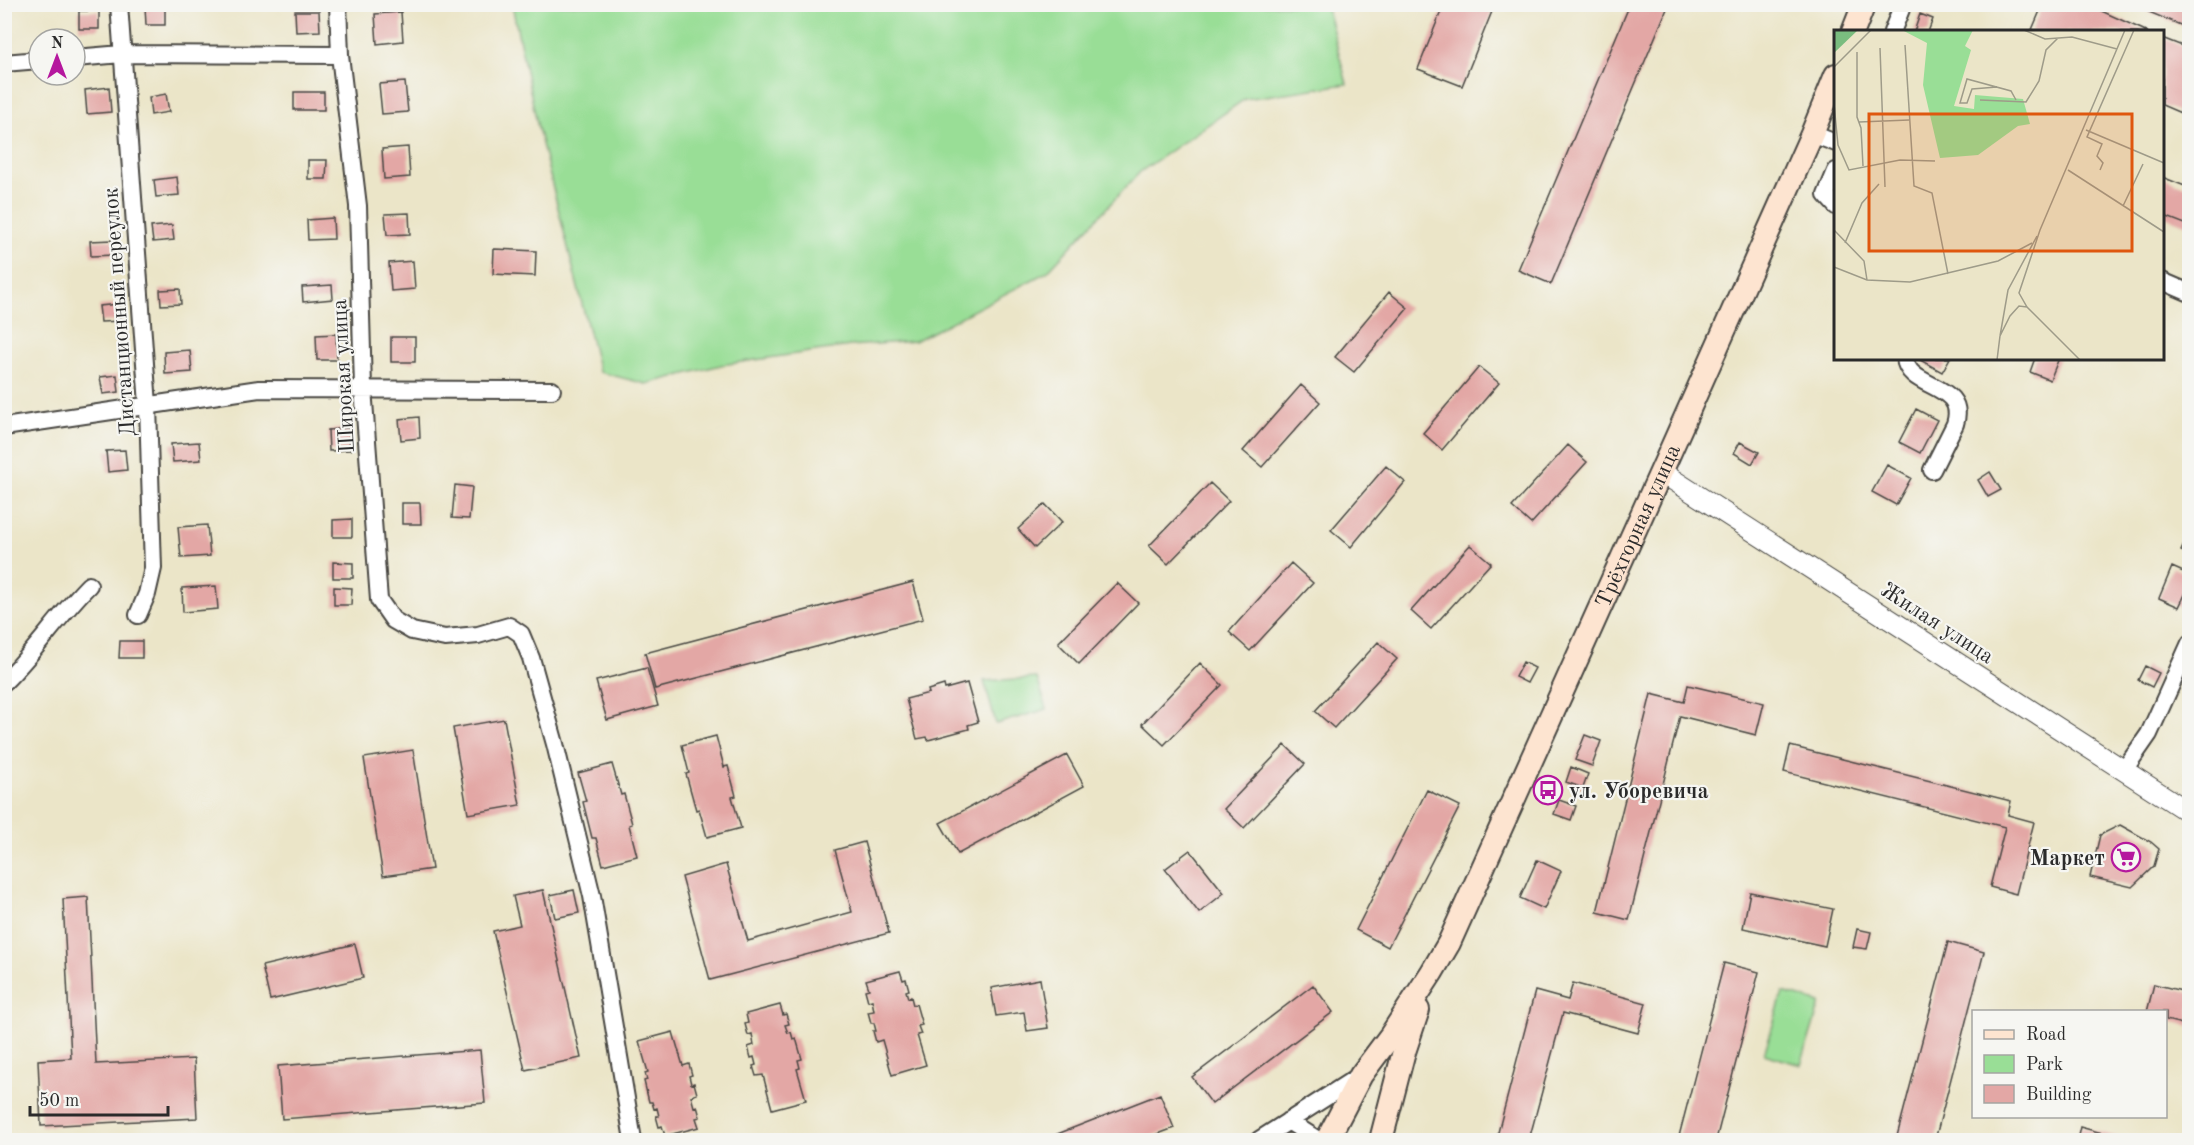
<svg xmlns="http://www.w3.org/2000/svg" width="2194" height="1145" font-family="'Old Standard TT',serif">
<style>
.green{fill:#99de96;stroke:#628460;stroke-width:1.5}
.building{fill:#e3a7a5}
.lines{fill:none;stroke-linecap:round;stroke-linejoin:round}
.minor-casing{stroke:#484743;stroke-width:20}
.tertiary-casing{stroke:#484743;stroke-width:22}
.secondary-casing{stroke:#484743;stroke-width:26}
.minor{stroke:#fff;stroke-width:16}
.tertiary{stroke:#fff;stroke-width:20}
.secondary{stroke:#fde4d0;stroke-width:22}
.labels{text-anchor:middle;stroke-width:4.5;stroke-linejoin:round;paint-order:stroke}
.street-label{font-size:22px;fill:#2b2b2b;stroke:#f6f6f2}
.poi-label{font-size:22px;font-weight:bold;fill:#2b2b2b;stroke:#f6f6f2;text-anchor:start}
.inset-road{fill:none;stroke:#9e9b89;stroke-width:1.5}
.view{fill:#df570e;fill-opacity:0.15;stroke:#df570e;stroke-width:3}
.inset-edge{fill:none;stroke:#2b2b2b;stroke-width:3}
</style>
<rect width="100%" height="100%" fill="#f6f6f2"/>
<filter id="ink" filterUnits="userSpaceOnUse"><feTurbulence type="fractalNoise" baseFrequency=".0167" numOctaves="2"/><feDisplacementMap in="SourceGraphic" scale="12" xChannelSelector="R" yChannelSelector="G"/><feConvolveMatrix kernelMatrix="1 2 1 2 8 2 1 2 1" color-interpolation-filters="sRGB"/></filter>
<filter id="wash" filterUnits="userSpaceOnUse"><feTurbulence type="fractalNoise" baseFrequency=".008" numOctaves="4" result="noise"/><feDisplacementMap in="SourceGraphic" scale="24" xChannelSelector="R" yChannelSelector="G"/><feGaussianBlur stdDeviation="1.35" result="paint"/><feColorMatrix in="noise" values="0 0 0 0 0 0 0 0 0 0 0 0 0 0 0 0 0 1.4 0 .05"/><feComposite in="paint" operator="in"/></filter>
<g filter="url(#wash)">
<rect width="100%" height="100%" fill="#ebe5c8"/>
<path class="green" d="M512,5H1326L1347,84L1245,99L1140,172L1047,272L915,341L850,346L721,365L646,384L599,372L538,128Z
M1037,678L1047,709L996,724L984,681Z
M1783,992L1820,1003L1801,1065L1764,1054Z"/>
<g id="blocks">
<path class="building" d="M1444,4H1495L1462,86L1418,69Z
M1630,4H1669L1551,284L1518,270Z
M2043,4H2086L2148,32H2031Z
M2132,4H2190V29L2132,5Z
M145,6H165V25H146Z
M79,11H99V29H79Z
M295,11H319L320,31L296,32Z
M401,12L403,41L377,44L375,14Z
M1920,14L1933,19L1928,32H1914Z
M2162,38L2190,49V117L2162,105Z
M405,82L408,112L382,114L379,84Z
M109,87L111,112L87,114L85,90Z
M294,92H324V110H294Z
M166,94L169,112L151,115L149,97Z
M408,147L410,177L384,179L382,149Z
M308,160H327L326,179H308Z
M177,177L179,195L156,197L154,180Z
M2162,177L2190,188V226L2162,215Z
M409,213L410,234L387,235L385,214Z
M333,218L334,239L308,240L307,220Z
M172,225L174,240L153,242L151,227Z
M113,240L114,255L91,256L90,241Z
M494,249L536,251L535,276L493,274Z
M413,261L415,289L391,291L389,263Z
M332,285L333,299L303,302L302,287Z
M180,289L181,304L161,305L160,290Z
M1389,292L1408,308L1354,372L1335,357Z
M119,304L120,321L101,322L99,306Z
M336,334L337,360H317L316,335Z
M391,337H415V362H391Z
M190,350L192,372L165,374L164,352Z
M1921,358H1950L1942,372L1920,360Z
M2035,358H2059L2050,380L2030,372Z
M1479,367L1499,383L1442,450L1423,433Z
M117,375L119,392L103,394L100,377Z
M1301,385L1320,402L1262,467L1243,451Z
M1916,409L1937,420L1920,453L1899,442Z
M419,417L420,438L401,440L399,419Z
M349,428L350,450L329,451L328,430Z
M199,442L201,460L173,462L171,444Z
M1740,442L1759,452L1752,464L1734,453Z
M1568,445L1587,462L1531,524L1512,507Z
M125,450L127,470L108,472L106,451Z
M1887,465L1911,478L1896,505L1872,492Z
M1386,466L1405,482L1351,547L1331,530Z
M1990,472L2001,490L1988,497L1978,480Z
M1210,483L1229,501L1168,564L1149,546Z
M455,485L472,487L469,519L452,518Z
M402,503H420L421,524H402Z
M1045,504L1062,522L1035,548L1018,529Z
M352,519V537H333V520Z
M207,525L210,556L181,558L178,527Z
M2190,532V555L2181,551Z
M1470,545L1491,563L1431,629L1411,611Z
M333,562L353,563V578H333Z
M1291,563L1313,583L1250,651L1229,632Z
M2172,567L2190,575V584L2179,607L2159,598Z
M913,582L923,619L655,689L645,653Z
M1117,583L1138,603L1079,664L1058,643Z
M216,586L218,609L183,612L182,588Z
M334,587L352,588L351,605H334Z
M120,641H142V658H119Z
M1378,642L1397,659L1334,728L1315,711Z
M1523,662L1535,668L1527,683L1515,677Z
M1200,663L1222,685L1164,745L1142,724Z
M2145,666L2159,673L2152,687L2138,680Z
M647,668L658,706L607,720L596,681Z
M967,683L978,722L968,725L969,729L928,740L927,737L917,739L906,699L929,693L928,690L944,685L945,689Z
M1688,685L1764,703L1756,735L1680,716L1629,920L1597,912L1651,694L1684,702Z
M504,719L520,805L468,814L453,728Z
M1585,735L1601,741L1592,766L1575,760Z
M716,736L724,767L728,766L736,796L732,797L741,828L707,837L699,809L696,810L686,774L689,773L682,745Z
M1285,745L1305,764L1244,828L1224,809Z
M1790,746L2011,801L2008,815L2034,822L2016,894L1990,887L2005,827L1784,772Z
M413,750L432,869L383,876L364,758Z
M1067,755L1084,786L958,854L940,823Z
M612,764L621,795L624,794L632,824L629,825L637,856L603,865L596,838H592L583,802L586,801L578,773Z
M1571,767L1588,774L1583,788L1566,782Z
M1427,790L1460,806L1388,947L1356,930Z
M1559,800L1576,806L1571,820L1554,814Z
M2120,825L2151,842L2159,849L2154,866L2132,887L2090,877L2100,835Z
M864,842L889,933L710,980L682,877L726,864L748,941L852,912L835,850Z
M1190,850L1224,893L1199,913L1165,869Z
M1537,860L1561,871L1544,909L1520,898Z
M543,890L581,1058L525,1070L493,931L520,925L513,896Z
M574,890L579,913L555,918L550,895Z
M1750,892L1833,909L1825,946L1743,928Z
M88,897L96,1064L194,1059L197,1118L41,1126L38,1060L71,1058L63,899Z
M1857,929L1871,932L1867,949L1853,947Z
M1948,942L1984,952L1935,1140H1896Z
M355,944L363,978L270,1000L262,966Z
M1724,963L1759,972L1716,1140H1678Z
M900,971L903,980L906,979L909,990L906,991L908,998L911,997L913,1005L916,1004L922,1025L918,1026L921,1034L917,1035L926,1065L892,1075L882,1040L876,1042L873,1031H876L874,1023H871L868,1012L874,1011L872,1000L868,1001L865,990L869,989L866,980Z
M1040,979L1048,1028L1027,1031L1024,1012L996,1016L991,988Z
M1573,983L1646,1003L1638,1033L1563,1013L1529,1140H1496L1535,991L1568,1000Z
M2154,984L2190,993V1026L2166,1020V1012H2147Z
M1313,985L1333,1012L1212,1104L1192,1077Z
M780,1005L783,1015L786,1014L789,1024L785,1025L788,1033L791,1032L793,1039L796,1038L802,1059L798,1060L800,1068L797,1069L806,1100L772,1109L763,1075L756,1076L753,1066L756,1065L754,1057L751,1058L748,1047L754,1045L752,1034L748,1035L745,1024L748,1023L746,1014Z
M673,1032L683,1066L689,1064L692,1075L689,1076L691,1084L694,1083L697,1094L691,1096L694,1107L697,1106L700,1117L696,1118L699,1127L665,1136L662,1126L659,1127L656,1116H659L657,1108L654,1109L652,1102H649L644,1081L647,1080L645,1073L648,1072L639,1041Z
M480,1050L485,1103L282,1119L278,1066Z
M1160,1094L1174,1128L1142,1140H1042Z
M2080,1127L2128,1140H2077Z"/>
</g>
</g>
<g filter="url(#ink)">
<use href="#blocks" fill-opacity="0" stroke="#484743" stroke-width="1.5"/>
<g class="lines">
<g class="minor-casing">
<path id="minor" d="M119,4L148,405L150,473L153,568L147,594L138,615
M338,4L340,55L358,206L363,388L379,600L393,620L412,631L445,638L478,635L509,626L521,634L531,658L555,744L592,896L633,1140
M1892,32L1903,4
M75,58L122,54L340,55
M4,63L39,60
M1812,134L1836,143
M1836,171L1826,195L1836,206
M2162,281L2190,293
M1905,358C1907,390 1968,382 1955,424L1932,470
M4,427L259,389L552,390
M4,682C35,652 59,615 89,585
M2124,770L2149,734L2190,643
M1288,1121L1318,1140
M1259,1140L1359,1076"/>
</g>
<g class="tertiary-casing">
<path id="tertiary" d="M1661,472L2190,813"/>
</g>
<g class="secondary-casing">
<g id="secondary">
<path d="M1853,32L1864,4"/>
<path id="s1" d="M1327,1140L1361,1075L1391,1035L1432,972L1449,943L1661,472L1812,134L1836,75"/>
<path d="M1381,1140L1403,1055L1418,1010"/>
</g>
</g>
<use href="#minor" class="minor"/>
<use href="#tertiary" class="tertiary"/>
<use href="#secondary" class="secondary"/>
</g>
</g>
<defs>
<g id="bus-ring" transform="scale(1.5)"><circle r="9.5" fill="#f6f6f2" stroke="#b5179e" stroke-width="1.5"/><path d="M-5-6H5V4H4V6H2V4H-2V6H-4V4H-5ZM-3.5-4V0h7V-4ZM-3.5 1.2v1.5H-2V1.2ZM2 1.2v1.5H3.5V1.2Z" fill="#b5179e"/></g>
<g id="supermarket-ring" transform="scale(1.5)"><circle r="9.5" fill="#f6f6f2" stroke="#b5179e" stroke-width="1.5"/><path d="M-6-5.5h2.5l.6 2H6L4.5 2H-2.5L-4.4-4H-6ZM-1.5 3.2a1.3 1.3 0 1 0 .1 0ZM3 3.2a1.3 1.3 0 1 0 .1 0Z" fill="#b5179e"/></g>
</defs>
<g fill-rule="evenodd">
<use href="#bus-ring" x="1548" y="790"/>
<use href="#supermarket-ring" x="2126" y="857"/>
</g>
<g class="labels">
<g class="street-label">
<text transform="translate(118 312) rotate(-94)" y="8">Дистанционный переулок</text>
<text transform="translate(342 376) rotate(-93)" y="8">Широкая улица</text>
<text dy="8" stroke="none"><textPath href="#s1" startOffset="690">Трёхгорная улица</textPath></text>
<text transform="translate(1938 622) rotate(33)" y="8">Жилая улица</text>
</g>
<g class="poi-label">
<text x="1569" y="798">ул. Уборевича</text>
<text x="2105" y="865" text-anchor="end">Маркет</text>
</g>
</g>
<g transform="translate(1834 30)">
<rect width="330" height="330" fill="#ebe5c8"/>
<path d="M68,0H139L131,16L137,20L120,76L140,79L141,65L189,69L196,94L184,96L144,125L106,128L89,55L93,13Z" fill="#99de96"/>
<path d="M0,0H24L0,23Z" fill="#7abd7f"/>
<path class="inset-road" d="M190,0L211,9L238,7L283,19M71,15L80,156L98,163L114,244M46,18L51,157M23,22V87L27,98L29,136M0,37L37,0M163,57L138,59L133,73H126L133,49L177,61L182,70M146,70L192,72L205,51L212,20L224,8M0,74L4,115L15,140L66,130L101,131M25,92L75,90M252,100L330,133M234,140L330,202M266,140L269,133L263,126L268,114L253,107L300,0M289,176L309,134M0,200L30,231L33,250M11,213L28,173L45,154M0,237L33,250L76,252L164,231L198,213M166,306L174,260L203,206M163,330L166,306L176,286L185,276L193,277M246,330L193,277L185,263L206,200L291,0"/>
<path class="view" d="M35,84H298V221H35Z"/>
<rect width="330" height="330" class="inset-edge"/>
</g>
<rect width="2194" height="1145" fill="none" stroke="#f6f6f2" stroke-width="24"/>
<rect x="1972" y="1010" width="195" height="108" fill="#f6f6f2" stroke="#a5a5a2" stroke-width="1.5"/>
<rect x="1984" y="1030" width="30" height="9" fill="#fde4d0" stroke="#a5a5a2" stroke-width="1.5"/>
<text x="2026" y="1040" font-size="18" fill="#2b2b2b">Road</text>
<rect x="1984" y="1055" width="30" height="18" fill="#99de96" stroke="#a5a5a2" stroke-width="1.5"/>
<text x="2026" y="1070" font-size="18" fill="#2b2b2b">Park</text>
<rect x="1984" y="1085" width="30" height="18" fill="#e3a7a5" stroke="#a5a5a2" stroke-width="1.5"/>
<text x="2026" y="1100" font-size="18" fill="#2b2b2b">Building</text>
<g transform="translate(57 57)"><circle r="28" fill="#f6f6f2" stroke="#a5a5a2" stroke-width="1.5"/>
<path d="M0-4.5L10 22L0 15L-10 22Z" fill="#b5179e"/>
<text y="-9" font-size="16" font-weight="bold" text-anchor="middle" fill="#2b2b2b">N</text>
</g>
<path d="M30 1106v9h138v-9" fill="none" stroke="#2b2b2b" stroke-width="3"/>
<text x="39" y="1106" font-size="18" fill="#2b2b2b" stroke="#f6f6f2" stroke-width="4.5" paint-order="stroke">50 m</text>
</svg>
